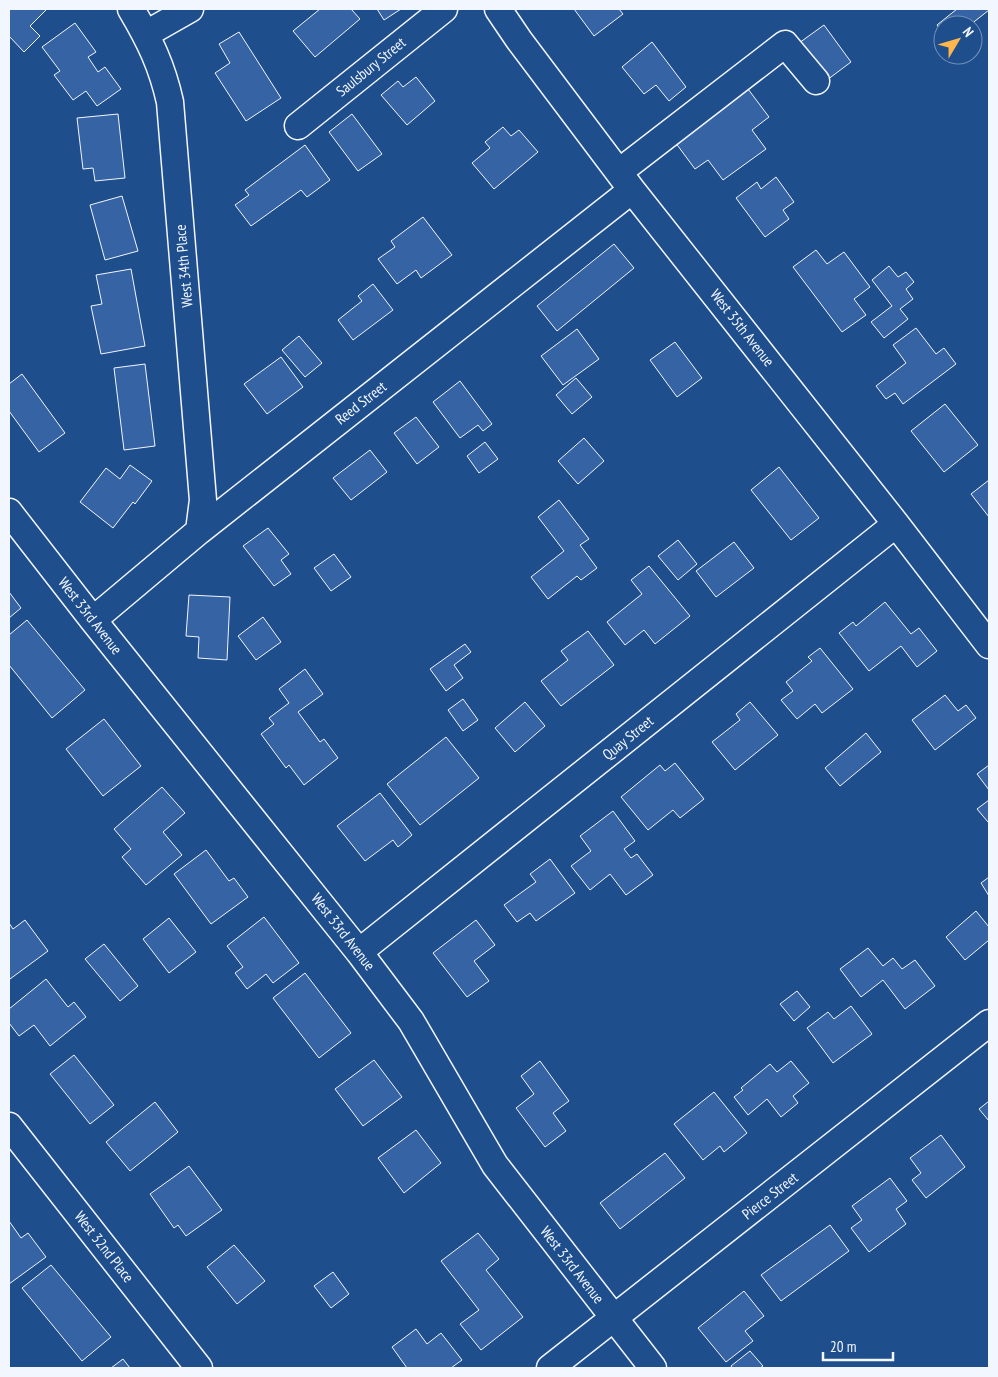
<svg xmlns="http://www.w3.org/2000/svg" width="998" height="1377" font-family="'PT Sans Narrow',sans-serif">
<style>
.building{fill:#3563a3;stroke:#f2f6ff}
.lines{fill:none;stroke-linecap:round;stroke-linejoin:round}
.minor-casing{stroke:#f2f6ff;stroke-width:29}
.minor{stroke:#1f4e8c;stroke-width:26}
.labels{text-anchor:middle;stroke-width:4;stroke-linejoin:round;paint-order:stroke}
.street-label{font-size:15px;fill:#f2f6ff;stroke:#1f4e8c}
</style>
<rect width="100%" height="100%" fill="#1f4e8c"/>
<path class="building" d="M9,9H47L30,26L40,36L24,52L9,36Z
M320,9H351L360,19L315,57L293,31Z
M377,9H401L384,20Z
M574,9H619L623,14L594,36Z
M957,9H989V10L970,25H943V33L937,25Z
M75,23L96,52L88,57L98,72L105,67L121,89L97,106L86,91L73,100L54,75L60,71L42,47Z
M824,25L851,62L827,80L799,43Z
M239,32L281,98L246,121L215,73L230,63L219,44Z
M652,42L686,87L669,101L656,85L644,94L622,67Z
M416,77L435,101L407,125L381,95L398,81L403,87Z
M748,89L769,117L752,130L766,149L723,180L708,160L695,169L675,142Z
M118,114L125,178L95,181L93,168L83,169L77,118Z
M352,114L382,154L358,171L329,132Z
M503,127L511,136L519,130L538,152L494,189L472,163L490,148L485,142Z
M305,145L330,180L307,197L301,190L251,226L235,205L249,195L245,190Z
M776,177L794,202L783,210L789,219L765,237L736,198L757,182L761,189Z
M122,196L138,251L105,260L90,205Z
M423,217L452,255L421,278L416,270L397,284L378,259L395,247L391,241Z
M614,244L634,268L557,331L537,306Z
M816,250L827,264L844,252L870,287L854,299L866,315L842,332L793,267Z
M889,266L898,277L906,272L914,282L906,289L913,299L900,309L908,319L884,338L871,322L892,306L872,280Z
M131,269L145,346L101,354L91,306L102,304L96,275Z
M373,284L393,310L353,340L338,320L362,301L358,296Z
M916,328L936,354L944,348L956,364L903,404L895,393L886,399L876,386L906,363L893,345Z
M577,329L599,359L563,385L541,356Z
M299,336L322,363L305,377L282,350Z
M675,342L702,378L677,397L650,360Z
M281,357L303,387L267,414L244,384Z
M145,364L155,446L124,450L114,368Z
M22,374L65,433L39,452L9,411V384Z
M576,378L592,397L572,414L556,395Z
M460,381L492,424L483,431L478,425L460,438L433,402Z
M945,404L978,445L944,472L911,431Z
M416,417L439,447L417,464L394,433Z
M584,438L604,461L578,484L558,461Z
M485,442L498,459L479,473L467,456Z
M370,450L387,472L351,500L333,478Z
M130,465L152,481L135,504L133,502L113,528L80,502L106,468L120,479Z
M779,467L819,518L791,540L751,490Z
M989,480V517L971,494Z
M559,500L589,539L580,545L597,568L581,580L577,576L548,599L531,577L564,551L538,517Z
M268,528L289,554L281,560L291,574L274,586L243,546Z
M678,540L697,564L678,580L658,556Z
M734,542L754,568L716,597L696,571Z
M334,554L351,577L331,591L314,568Z
M649,566L690,616L655,644L644,630L625,645L607,622L642,594L631,580Z
M9,592L21,608L9,618Z
M189,595L230,597L227,660L198,658L199,637L186,636Z
M885,602L911,634L919,628L937,651L917,667L901,646L869,671L839,633L853,622L856,626Z
M263,617L281,642L256,660L238,636Z
M27,620L85,690L52,718L9,665V635Z
M588,631L614,665L561,706L541,681L568,660L561,651Z
M465,644L471,652L454,665L463,678L446,691L430,669Z
M820,648L853,689L822,713L815,704L797,719L781,700L793,691L786,682L812,661L808,657Z
M305,669L323,694L298,712L320,742L324,739L338,758L304,785L289,765L286,768L261,734L274,724L269,718L289,703L279,689Z
M945,695L958,711L966,705L976,718L935,750L912,720Z
M463,699L478,720L463,731L448,710Z
M525,702L545,726L515,752L495,728Z
M750,702L778,735L735,770L712,742L740,720L736,714Z
M104,719L141,766L103,796L66,749Z
M866,733L881,752L840,786L825,768Z
M446,737L479,778L420,825L387,784Z
M675,763L704,799L680,818L673,810L648,830L621,797L660,765L665,771Z
M989,765V790L977,774Z
M162,787L185,813L163,832L182,855L146,885L122,857L131,849L114,829Z
M380,793L412,835L398,847L393,840L365,861L337,826Z
M989,800V821L988,822L977,809Z
M613,811L635,841L624,849L631,858L637,854L653,875L626,895L610,874L590,890L571,866L591,851L580,836Z
M206,850L229,881L234,878L248,897L211,924L174,874Z
M550,859L575,893L536,921L530,913L517,922L504,905L536,882L530,874Z
M989,877V896L981,883Z
M976,911L989,927V940L965,960L946,937Z
M264,917L299,963L273,983L266,974L247,989L235,973L243,967L227,946Z
M169,918L196,952L169,973L143,939Z
M25,920L48,951L10,979L9,977V923L13,929Z
M476,920L495,945L474,961L489,981L467,997L433,953Z
M104,944L138,986L120,1001L85,959Z
M868,948L883,966L893,958L902,969L915,960L935,986L905,1009L883,980L861,997L840,969Z
M305,973L351,1033L319,1058L273,998Z
M46,979L68,1007L74,1002L86,1017L50,1046L34,1025L19,1036L9,1023V1009Z
M797,991L810,1007L794,1021L780,1004Z
M851,1006L872,1034L833,1063L807,1028L828,1012L834,1019Z
M74,1055L114,1105L90,1124L50,1074Z
M374,1060L402,1097L363,1126L335,1089Z
M540,1061L569,1101L553,1113L566,1131L545,1147L516,1108L534,1094L521,1076Z
M791,1061L809,1083L793,1096L798,1103L781,1117L767,1099L748,1115L734,1097L743,1090L741,1088L770,1064L777,1072Z
M714,1092L747,1133L724,1152L720,1146L703,1160L674,1124Z
M989,1101V1121L979,1109Z
M155,1102L178,1132L130,1171L106,1142Z
M416,1130L441,1163L404,1193L378,1158Z
M941,1135L965,1167L926,1198L912,1180L921,1173L910,1158Z
M665,1153L685,1178L620,1229L600,1203Z
M189,1166L222,1210L186,1236L178,1225L174,1228L150,1194Z
M890,1178L907,1201L896,1209L906,1224L869,1252L851,1228L862,1220L852,1206Z
M9,1221L21,1238L28,1233L46,1257L9,1284Z
M830,1225L849,1251L781,1301L761,1275Z
M478,1233L499,1259L486,1270L523,1317L481,1350L460,1324L479,1310L441,1261Z
M234,1245L265,1281L237,1304L207,1267Z
M51,1265L111,1337L82,1361L22,1288Z
M333,1272L349,1294L331,1308L314,1286Z
M744,1291L764,1316L745,1331L753,1341L726,1362L698,1328Z
M416,1329L427,1344L441,1333L462,1360L451,1368H407L392,1347Z
M750,1351L763,1366L760,1368H732L731,1366Z
M123,1359L130,1368H111Z"/>
<g class="lines">
<g class="minor-casing">
<path id="minor" d="M131,9C150,41 162,66 170,102L203,500L199,531
M498,9L519,40L632,190L896,524L989,645
M146,34L190,9
M298,126L444,9
M619,172L785,44L816,81
M9,512L93,620L359,952L411,1021L495,1165L653,1368
M93,620L199,531L632,190
M359,952L896,524
M9,1126L199,1368
M550,1368L989,1023"/>
</g>
<use href="#minor" class="minor"/>
</g>
<g class="labels">
<g class="street-label">
<text transform="translate(371 67) rotate(-39)" y="5">Saulsbury Street</text>
<text transform="translate(184 266) rotate(-95)" y="5">West 34th Place</text>
<text transform="translate(742 328) rotate(52)" y="5">West 35th Avenue</text>
<text transform="translate(361 403) rotate(-38)" y="5">Reed Street</text>
<text transform="translate(90 616) rotate(52)" y="5">West 33rd Avenue</text>
<text transform="translate(628 738) rotate(-39)" y="5">Quay Street</text>
<text transform="translate(343 932) rotate(52)" y="5">West 33rd Avenue</text>
<text transform="translate(770 1196) rotate(-38)" y="5">Pierce Street</text>
<text transform="translate(104 1247) rotate(52)" y="5">West 32nd Place</text>
<text transform="translate(572 1265) rotate(52)" y="5">West 33rd Avenue</text>
</g>
</g>
<rect width="998" height="1377" fill="none" stroke="#f2f6ff" stroke-width="20"/>
<g transform="translate(958 40) rotate(52)"><circle r="24" fill="#1f4e8c" stroke="#7391ba"/>
<path d="M0-4L9 19L0 12L-9 19Z" fill="#ffb74d"/>
<text y="-8" font-size="14" font-weight="bold" text-anchor="middle" fill="#f2f6ff">N</text>
</g>
<path d="M823 1352v8h70v-8" fill="none" stroke="#f2f6ff" stroke-width="2.5"/>
<text x="830" y="1352" font-size="15" fill="#f2f6ff" stroke="#1f4e8c" stroke-width="4" paint-order="stroke">20 m</text>
</svg>
